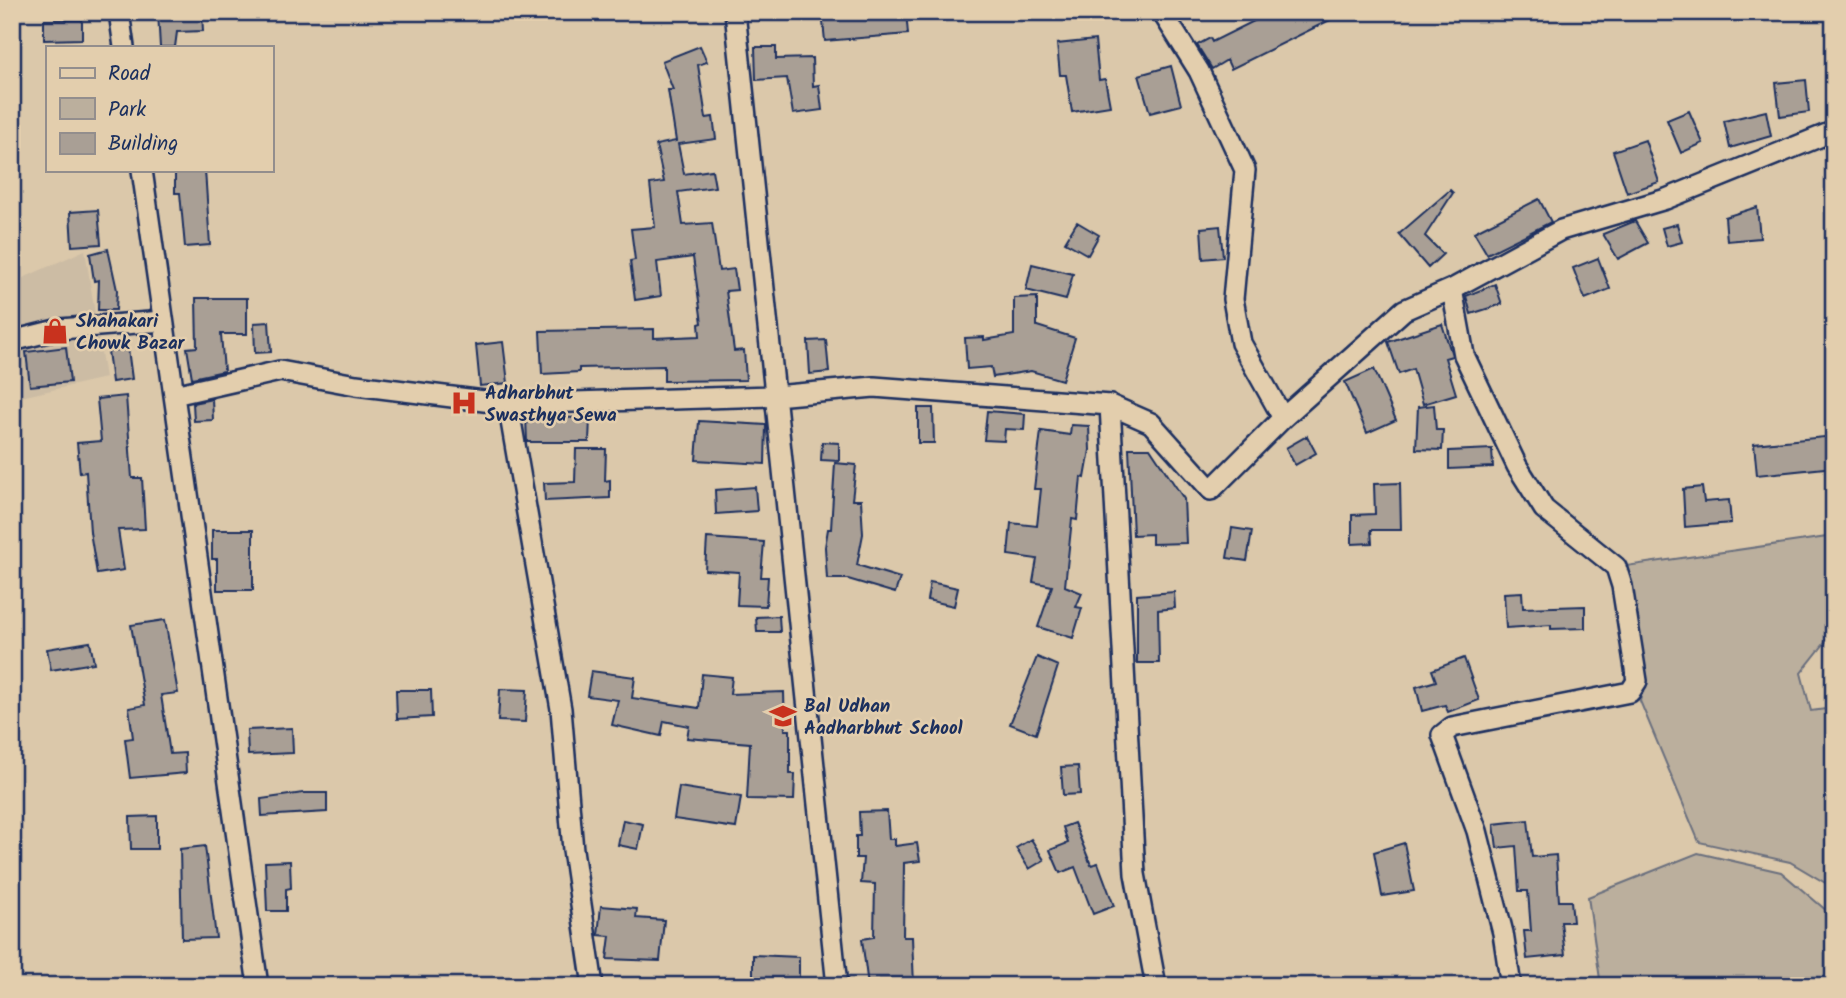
<svg xmlns="http://www.w3.org/2000/svg" width="1846" height="998" font-family="Kalam,sans-serif">
<style>
.built{fill:#ccbca4}
.green{fill:#bbaf9d;stroke:#6b6f7e;stroke-width:2}
.building{fill:#a99f95;stroke:#1b2f5e;stroke-width:2}
.lines{fill:none;stroke-linecap:round;stroke-linejoin:round}
.minor-casing{stroke:#1b2f5e;stroke-width:24}
.minor{stroke:#e3cead;stroke-width:19}
.labels{text-anchor:middle;stroke-width:5;stroke-linejoin:round;paint-order:stroke}
.poi-label{font-size:19px;font-weight:bold;fill:#1b2f5e;stroke:#e3cead;text-anchor:start}
</style>
<rect width="100%" height="100%" fill="#dbc8aa"/>
<filter id="ink" filterUnits="userSpaceOnUse"><feTurbulence type="fractalNoise" baseFrequency=".0143" numOctaves="2"/><feDisplacementMap in="SourceGraphic" scale="14" xChannelSelector="R" yChannelSelector="G"/><feConvolveMatrix kernelMatrix="1 2 1 2 8 2 1 2 1" color-interpolation-filters="sRGB"/></filter>
<g filter="url(#ink)">
<path class="built" d="M85,250L105,378L12,399V283Z"/>
<path class="green" d="M1834,536V590L1827,640L1801,673L1811,711L1834,708V888L1790,862L1699,842L1640,701L1645,681L1626,566Z
M1698,853L1781,872L1834,917V986H1601L1588,897Z"/>
<path class="building" d="M158,12H202L203,31L177,32L175,47H160Z
M822,12H906L908,34L825,41Z
M1272,12H1346L1231,69L1227,60L1212,69L1197,45L1210,38L1212,42Z
M44,20H82V39L44,40Z
M1095,40L1099,80L1105,79L1110,106L1072,112L1066,75H1060L1057,44Z
M700,46L707,62L698,65L706,118L713,117L716,139L678,144L684,174L712,170L715,187L678,192L683,225L712,223L719,271L734,269L737,290L726,291L734,351L744,350L746,380L664,381V366L579,368V372L542,374L540,331L654,329V338L700,336L699,324L702,323L693,257L657,262L661,296L635,300L630,261L635,260L631,229L655,227L650,184L664,182L656,145L676,141L668,90H673L662,61Z
M755,47H776V59L812,58L813,86L819,85L822,110L793,114L787,78L756,80Z
M1171,66L1181,105L1150,113L1139,75Z
M1806,80L1809,112L1780,116L1776,83Z
M1689,111L1703,143L1681,153L1667,120Z
M1766,111L1771,136L1730,148L1724,121Z
M1645,140L1659,182L1627,193L1613,151Z
M175,170H205L210,245L185,247L180,193H175Z
M1450,190L1453,193L1425,236L1443,254L1428,268L1399,234Z
M1539,199L1551,222L1487,254L1474,232Z
M1757,207L1760,238L1727,241L1725,217Z
M98,210L101,244L72,246L70,212Z
M1635,221L1648,243L1618,259L1603,234Z
M1077,222L1099,235L1088,255L1065,242Z
M1677,224L1682,242L1667,246L1662,228Z
M1220,226L1223,257L1203,259L1201,228Z
M108,249L117,290L116,310H98L99,280L94,281L90,254Z
M1598,258L1610,289L1585,299L1573,268Z
M1032,264L1073,274L1066,300L1026,290Z
M1495,284L1502,304L1471,314L1466,296Z
M1037,297V326L1075,338L1062,380L1031,371L993,377L991,367L967,369L965,338L984,337V340L1014,335V298Z
M196,298H247V334H221L224,371L192,378L187,348L197,347Z
M269,322L271,352L255,353L254,323Z
M1442,324L1451,352L1452,356L1445,358L1456,394L1423,404L1413,369L1399,374L1388,342Z
M826,340L829,372L810,374L808,341Z
M503,342L508,383L480,386L476,345Z
M66,347L70,382L30,386L26,352Z
M128,349L132,379L112,382L108,351Z
M1374,369L1396,420L1367,433L1345,382Z
M126,396L132,478H142L145,529L118,530L124,570L97,574L90,532L86,472L80,473L77,443L101,441L97,399Z
M212,399L213,420L194,421L193,403Z
M1434,405L1436,430H1443L1442,450L1416,449L1418,407Z
M918,408H933L934,443H918Z
M987,411L1025,414L1024,430L1005,429L1004,441L984,440Z
M526,417L590,418L589,442H527Z
M699,421L766,425L765,464L696,460Z
M1071,425L1089,426L1090,450L1085,478L1081,477L1077,520L1072,519L1065,586L1082,593L1076,607L1082,608L1073,638L1038,627L1052,586L1033,582L1037,559L1008,555L1011,523L1037,526L1041,489H1034L1041,431L1070,435Z
M1307,436L1316,453L1295,465L1286,448Z
M1834,436V467L1757,475L1754,444Z
M822,442L839,443V461L821,460Z
M1129,448H1150L1184,499L1186,543L1152,544V534L1133,535Z
M576,449H606L605,481L610,480V498L545,501L544,483L575,482Z
M1492,449L1493,467L1449,469V451Z
M835,463L856,465L852,500H861L863,534L857,565L900,578L895,593L848,579H827L825,547L828,529H831Z
M1400,483L1401,530H1371L1372,543L1352,544V515L1375,514L1374,484Z
M755,487L757,511L716,514L715,490Z
M1702,487L1704,502L1729,500L1731,523L1685,527L1683,489Z
M1232,528L1252,531L1247,561L1227,558Z
M212,530H253V590H217V559H212Z
M707,538L764,542L761,577H768L766,606L737,605L739,572L705,570Z
M930,582L958,588L954,606L927,600Z
M1174,592L1175,608L1158,610L1159,663H1137V595Z
M1522,592L1523,608L1585,606V628L1551,629V625L1506,628L1504,593Z
M779,616L780,632H757L756,617Z
M165,620L178,693L161,695L170,754L185,753L186,773L130,778L125,739L133,738L129,708L145,705L131,625Z
M90,642L94,663L51,670L47,649Z
M1037,657L1058,666L1036,734L1010,724Z
M1464,658L1479,700L1448,712L1445,705L1422,711L1416,687L1436,681L1432,670Z
M591,671L635,677L632,698L699,708L702,674L732,677L730,694L784,692L785,730H790V774H795L794,800L747,799L750,743L687,738L689,726L664,721L661,736L612,725L618,700L587,696Z
M500,689L527,690L525,722L498,721Z
M396,690H431L432,717L397,719Z
M292,728L293,753L248,755L247,730Z
M1078,766L1080,794L1063,795L1061,767Z
M679,787L741,797L736,828L674,819Z
M303,793H327V812L262,816L261,799Z
M887,811L889,839H895V846L917,843L920,861L904,863L903,937H912L914,986H868L862,939L874,937L875,884L861,883L863,858H856V836H860L859,812Z
M157,816V849H131L130,817Z
M623,820L643,824L638,849L618,845Z
M1528,820L1532,857L1556,855L1559,901H1571L1573,922H1561L1565,955L1527,959L1524,931H1531L1528,891H1519L1516,846L1497,848L1494,824Z
M1074,823L1091,865L1098,863L1114,906L1093,914L1075,867L1060,873L1050,850L1068,843L1063,827Z
M1031,839L1044,860L1029,869L1016,848Z
M1404,843L1414,891L1382,896L1374,852Z
M205,846L216,938L182,939L180,849Z
M290,861L291,888L286,889V911H267L265,862Z
M601,906L637,909L636,918L664,920L660,961L607,959L610,936L598,935Z
M753,955L799,957V986H753Z"/>
<g class="lines">
<g class="minor-casing">
<path id="minor" d="M119,12L124,47
M735,12L837,986
M1162,12L1199,71L1245,170L1233,299L1241,343L1283,418
M142,170L258,986
M1452,289L1464,355L1517,466L1544,509L1616,567L1622,586L1637,681L1630,692L1452,727L1442,735L1477,831L1503,933L1511,986
M12,341L60,329L163,321
M174,395L280,371L356,385L508,404L775,396L874,387L1110,405L1151,423L1211,490L1283,418L1404,310L1452,289L1561,230L1666,199L1834,131
M508,404L561,709L573,850L593,986
M1110,405L1135,874L1156,986"/>
</g>
<use href="#minor" class="minor"/>
</g>
</g>
<defs>
<g id="shop-bare" transform="scale(2.1)"><path d="M-5-2.5h2.3a2.7 3.5 0 0 1 5.4 0H5L5.5 6h-11ZM-1.5-2.5h3a1.5 2.3 0 0 0-3 0Z" fill="#c8321e" stroke="#e3cead" stroke-width="2.5" paint-order="stroke"/></g>
<g id="hospital-bare" transform="scale(2.1)"><path d="M-5-5h3v3.5h4V-5h3V5h-3V1.5h-4V5h-3Z" fill="#c8321e" stroke="#e3cead" stroke-width="2.5" paint-order="stroke"/></g>
<g id="school-bare" transform="scale(2.1)"><path d="M0-5L7-2L0 1L-7-2ZM-4 1L0 2.5L4 1V4Q0 6-4 4Z" fill="#c8321e" stroke="#e3cead" stroke-width="2.5" paint-order="stroke"/></g>
</defs>
<g fill-rule="evenodd">
<use href="#shop-bare" x="55" y="331"/>
<use href="#hospital-bare" x="464" y="403"/>
<use href="#school-bare" x="783" y="716"/>
</g>
<g class="labels">
<g class="poi-label">
<text x="76" y="327">Shahakari<tspan x="76" dy="22">Chowk Bazar</tspan></text>
<text x="485" y="399">Adharbhut<tspan x="485" dy="22">Swasthya Sewa</tspan></text>
<text x="804" y="712">Bal Udhan<tspan x="804" dy="22">Aadharbhut School</tspan></text>
</g>
</g>
<rect width="1846" height="998" fill="none" stroke="#e3cead" stroke-width="42"/>
<rect x="21" y="21" width="1804" height="956" fill="none" stroke="#1b2f5e" stroke-width="2.5" filter="url(#ink)"/>
<rect x="46" y="46" width="228" height="126" fill="#e3cead" stroke="#938e8d" stroke-width="2"/>
<rect x="60" y="68" width="35" height="10" fill="#e3cead" stroke="#938e8d" stroke-width="2"/>
<text x="108" y="80" font-size="21" fill="#1b2f5e">Road</text>
<rect x="60" y="98" width="35" height="21" fill="#bbaf9d" stroke="#938e8d" stroke-width="2"/>
<text x="108" y="116" font-size="21" fill="#1b2f5e">Park</text>
<rect x="60" y="133" width="35" height="21" fill="#a99f95" stroke="#938e8d" stroke-width="2"/>
<text x="108" y="150" font-size="21" fill="#1b2f5e">Building</text>
</svg>
